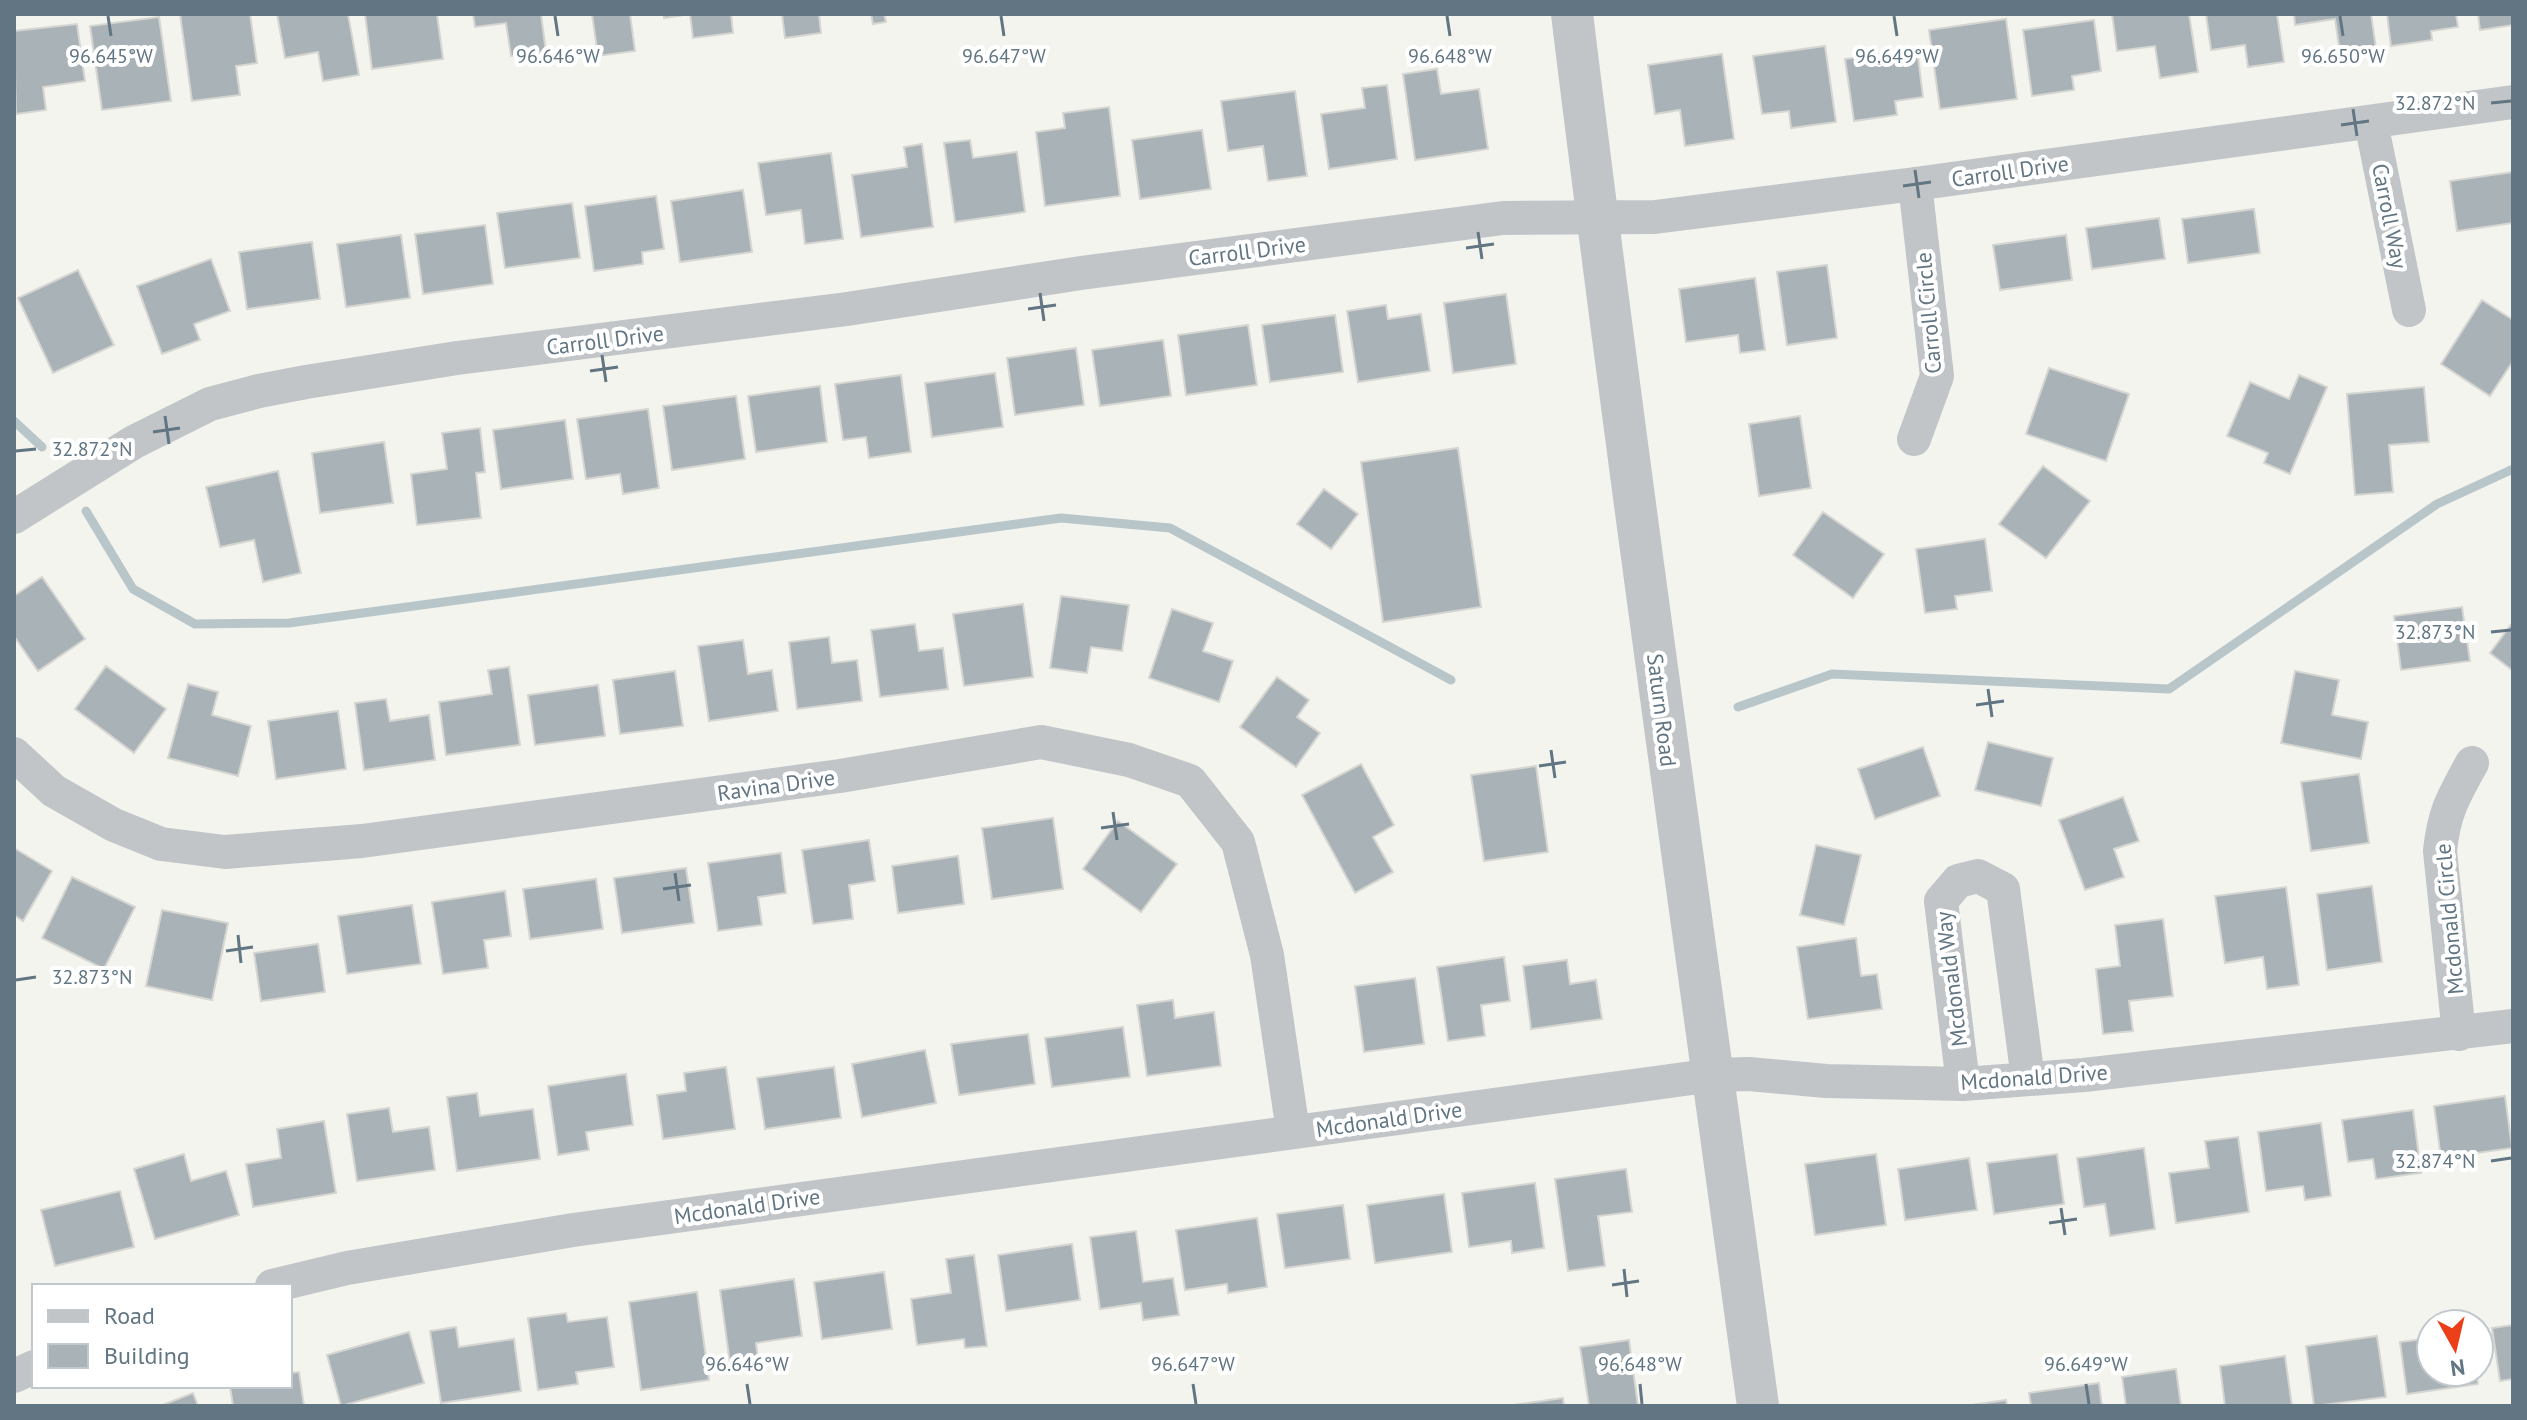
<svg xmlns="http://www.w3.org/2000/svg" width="2527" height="1420" font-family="'PT Sans',sans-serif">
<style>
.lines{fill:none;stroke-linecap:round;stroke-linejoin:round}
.stream{stroke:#b8c6ca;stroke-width:9}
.building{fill:#a9b2b6;stroke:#d5d5d2;stroke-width:2}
.minor{stroke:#c1c5c8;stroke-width:34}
.tertiary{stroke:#c1c5c8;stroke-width:42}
.ticks{fill:none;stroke:#617582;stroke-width:3}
.labels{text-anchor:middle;stroke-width:8;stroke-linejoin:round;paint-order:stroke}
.street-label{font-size:22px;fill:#617582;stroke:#fff}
.ticks-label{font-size:20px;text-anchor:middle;fill:#617582;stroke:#fff;stroke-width:8;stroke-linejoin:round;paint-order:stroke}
</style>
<rect width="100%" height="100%" fill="#f4f4ef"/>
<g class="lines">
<path class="stream" d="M14,421L42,447
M86,511L133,589L195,624L289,623L1061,518L1170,528L1451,680
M1738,707L1832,674L2169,689L2437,504L2513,469"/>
</g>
<path class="building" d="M180,14H250L257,63L236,66L240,95L192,101Z
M277,14H348L359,75L323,81L318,52L285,58Z
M365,14H437L443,59L372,69Z
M473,14H541L546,52L511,56L506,23L475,27Z
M592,14H630L635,51L598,56Z
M664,14H731L733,33L693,38L690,14L664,18Z
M782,14H819L821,33L785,38Z
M871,14H884L886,22L873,24Z
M2112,14H2189L2198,72L2160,78L2155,46L2117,51Z
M2206,14H2277L2284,62L2248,67L2245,45L2211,50Z
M2294,14H2371L2376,48L2340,53L2335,19L2295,25Z
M2387,14H2456L2458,27L2431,31L2432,40L2391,46Z
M2478,14H2513V25L2480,30Z
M159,17L171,101L102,110L90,26Z
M2006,19L2017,99L1940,109L1929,30Z
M2094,20L2101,71L2072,76L2074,90L2032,96L2023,30Z
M77,24L85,81L43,87L46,110L16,114L14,31Z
M1825,46L1836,122L1791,128L1789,111L1762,114L1753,56Z
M1917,49L1923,97L1895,101L1897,115L1854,121L1845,59Z
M1722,54L1734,139L1685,146L1680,110L1655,114L1648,65Z
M1437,69L1441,94L1479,89L1488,149L1415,160L1403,74Z
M1387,85L1397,159L1329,169L1321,114L1365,108L1362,88Z
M1295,91L1307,176L1268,181L1263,146L1228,151L1221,101Z
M1109,107L1120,196L1045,206L1036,132L1065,128L1063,113Z
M1202,130L1211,189L1140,199L1132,140Z
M970,140L973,158L1017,152L1025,212L955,222L944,143Z
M922,144L933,227L861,237L852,175L907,167L904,147Z
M831,153L843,239L805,244L801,210L766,215L758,163Z
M2513,172V223L2457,231L2450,181Z
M743,190L752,252L680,262L671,201Z
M656,196L664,249L642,252L643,264L594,271L585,206Z
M572,203L580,258L505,268L497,213Z
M2254,209L2260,253L2188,263L2182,219Z
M2159,218L2165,259L2092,269L2086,228Z
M485,225L493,284L423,294L415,234Z
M401,235L410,298L346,307L337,244Z
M2066,235L2072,280L2000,290L1993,245Z
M312,242L320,299L247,309L239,252Z
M211,259L230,311L194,324L200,340L162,354L137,286Z
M1827,265L1837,338L1787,345L1777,272Z
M78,270L114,345L53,373L18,298Z
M1755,278L1765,350L1740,353L1738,335L1686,342L1679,289Z
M1506,294L1516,364L1453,373L1444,303Z
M2482,300L2513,320V361L2490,396L2441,364Z
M1386,305L1388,319L1421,314L1430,371L1358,382L1347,311Z
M1335,315L1343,372L1270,382L1262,325Z
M1248,325L1257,385L1186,395L1178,335Z
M1163,340L1171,396L1100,406L1092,350Z
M1076,348L1084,405L1015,415L1007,358Z
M2049,368L2129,394L2106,461L2026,434Z
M995,373L1003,427L932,437L925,383Z
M901,375L911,452L869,458L866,437L843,440L835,384Z
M2299,375L2327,387L2290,474L2264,463L2268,453L2227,436L2250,382L2289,399Z
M820,386L827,442L756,452L748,396Z
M2424,387L2429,442L2389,445L2393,492L2355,495L2347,394Z
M736,396L745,459L672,470L663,406Z
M648,409L659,488L623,494L620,474L586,479L577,419Z
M1800,416L1811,488L1759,496L1749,424Z
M565,420L573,479L501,489L493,430Z
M480,428L485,472L476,473L481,518L417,525L411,474L447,469L442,433Z
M384,442L393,503L320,513L312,453Z
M1458,448L1481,607L1383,622L1361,462Z
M2043,466L2090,501L2046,558L1999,524Z
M278,471L301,573L263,582L254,540L220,547L206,487Z
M1324,489L1358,514L1331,549L1297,524Z
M1823,512L1884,554L1853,598L1793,555Z
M1985,539L1992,591L1955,596L1957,609L1925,613L1916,549Z
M42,577L85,639L38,671L14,636V596Z
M1061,596L1129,605L1122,651L1091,647L1087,673L1050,668Z
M1023,604L1033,677L964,686L953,614Z
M2462,607L2470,661L2401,670L2394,616Z
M1172,609L1213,623L1203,651L1233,661L1219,702L1149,678Z
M2513,622V671L2490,653Z
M915,624L919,651L943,648L948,689L880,697L871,630Z
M829,637L832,663L857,660L862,701L797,709L789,642Z
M743,640L748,674L772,670L778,711L709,721L698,646Z
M106,666L166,709L134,753L75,709Z
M509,667L520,745L446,755L439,702L492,694L488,670Z
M675,671L683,726L620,734L613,680Z
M2295,671L2339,680L2332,715L2368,722L2361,759L2281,743Z
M1277,677L1309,700L1297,717L1320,733L1296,767L1240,727Z
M188,684L218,692L212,715L251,726L238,776L168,758Z
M598,685L605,736L535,745L528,695Z
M386,699L390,721L429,715L435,760L364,770L355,703Z
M338,711L346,769L276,779L268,721Z
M1988,742L2053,758L2041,806L1975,790Z
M1923,747L1940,796L1875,819L1858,769Z
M1361,764L1394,825L1373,837L1393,872L1355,893L1302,795Z
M1536,766L1548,852L1484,861L1471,775Z
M2359,774L2369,843L2311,851L2301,782Z
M2123,797L2139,841L2114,849L2124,877L2085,890L2059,820Z
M1053,818L1063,889L992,899L982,828Z
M1118,821L1177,864L1141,912L1083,869Z
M869,840L875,881L849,885L853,919L813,924L802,850Z
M1816,845L1861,855L1844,925L1800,915Z
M14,848L52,871L23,921L14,915Z
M781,853L786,893L758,897L762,925L718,931L708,863Z
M958,856L964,904L898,913L892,866Z
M686,868L694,923L622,933L614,878Z
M72,877L135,907L104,969L42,938Z
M596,879L603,929L530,939L523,889Z
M2372,886L2382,962L2327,970L2317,894Z
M2286,887L2299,985L2267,989L2263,957L2225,963L2215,896Z
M505,891L511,936L484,940L488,968L443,974L432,902Z
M412,905L421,964L347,974L338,916Z
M162,910L228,923L212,1000L146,986Z
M2163,919L2173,996L2129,1001L2133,1031L2103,1034L2096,969L2120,966L2115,925Z
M1856,938L1861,976L1877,974L1882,1009L1808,1019L1797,947Z
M318,944L325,992L261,1001L254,953Z
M1504,957L1510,1001L1481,1005L1485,1036L1448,1041L1437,967Z
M1567,960L1570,984L1596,980L1602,1019L1531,1029L1523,966Z
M1415,978L1424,1044L1364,1052L1355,986Z
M1173,1000L1175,1018L1214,1012L1221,1066L1147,1076L1137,1005Z
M1123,1027L1130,1077L1052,1087L1045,1038Z
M1028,1034L1035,1084L959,1095L951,1044Z
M925,1050L936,1103L862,1117L852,1064Z
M726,1067L735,1129L663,1139L657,1095L686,1091L684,1073Z
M834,1067L841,1118L765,1129L757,1078Z
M626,1074L633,1125L586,1132L589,1150L558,1155L548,1086Z
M477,1093L480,1116L533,1109L540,1159L457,1171L447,1097Z
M2505,1096L2512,1148L2441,1158L2434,1106Z
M389,1108L393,1132L429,1127L435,1170L357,1181L347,1114Z
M2413,1110L2421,1173L2376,1179L2373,1159L2348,1162L2342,1120Z
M324,1121L336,1193L253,1207L246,1164L281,1158L277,1129Z
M2321,1123L2331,1196L2305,1200L2303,1186L2266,1191L2258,1132Z
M2238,1137L2249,1212L2176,1223L2169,1173L2209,1168L2205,1141Z
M2144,1148L2155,1229L2110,1236L2105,1204L2084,1207L2077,1158Z
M184,1154L191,1181L226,1171L239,1215L155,1239L134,1169Z
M1876,1154L1886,1225L1815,1235L1805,1164Z
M2057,1154L2064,1204L1994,1214L1987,1163Z
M1969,1158L1977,1210L1905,1220L1898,1169Z
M1626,1169L1632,1212L1598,1216L1605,1266L1568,1271L1555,1179Z
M1535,1183L1544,1248L1512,1253L1511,1241L1469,1247L1462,1193Z
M120,1191L134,1247L55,1266L41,1210Z
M1444,1194L1452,1252L1375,1263L1367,1205Z
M1343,1205L1350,1259L1285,1268L1277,1214Z
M1257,1218L1267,1287L1228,1293L1227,1284L1185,1290L1176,1230Z
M1136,1231L1143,1282L1173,1278L1179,1315L1143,1320L1141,1303L1100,1309L1090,1237Z
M1072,1244L1080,1300L1006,1311L998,1255Z
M974,1255L987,1346L965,1348L964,1339L917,1345L911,1299L951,1293L946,1259Z
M884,1272L892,1329L822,1339L814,1282Z
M794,1279L802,1336L756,1343L759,1366L731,1371L720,1290Z
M697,1292L709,1380L641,1390L629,1302Z
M566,1313L568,1322L607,1317L614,1367L576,1372L578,1384L538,1390L528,1318Z
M2513,1325V1379L2500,1381L2492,1328Z
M456,1327L459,1347L514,1339L521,1391L441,1403L430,1331Z
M409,1332L424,1383L341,1406L327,1355Z
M2377,1336L2386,1397L2314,1406L2306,1346Z
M2431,1338V1372H2476L2478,1384L2407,1394L2400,1342Z
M1629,1340L1638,1406H1589L1580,1347Z
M2285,1356L2292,1406H2225L2220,1366Z
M2176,1369L2181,1406H2126L2122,1377Z
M299,1372L304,1406H233L230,1386H290V1373Z
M2099,1383L2102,1406H2031L2029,1393Z
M193,1393L198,1406H160Z
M1563,1398L1564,1406H1506Z
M2006,1400L2007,1406H1965Z"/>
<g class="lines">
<path class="minor" d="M2371,122L2409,310
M1914,439L1937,376L1915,184
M14,517L134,442L210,404L259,391L306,382L457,358L847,309L1081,273L1503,218L1655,217L1915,184L2513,102
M14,754L54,791L114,825L161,844L225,852L362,841L840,776L1041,742L1129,760L1190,781L1238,842L1267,955L1293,1131
M2459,1034L2440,851C2444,811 2454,796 2472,763
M1963,1084L1941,901L1958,881L1978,876L2003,889L2028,1079
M272,1286L347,1268L573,1230L1714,1075L1749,1074L1826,1081L1963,1084L2084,1075L2513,1026
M14,1376L34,1367"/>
<path class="tertiary" d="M1572,14C1629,479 1695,942 1758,1406"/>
</g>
<path class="ticks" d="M108,16L111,36M555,16L558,36M1001,16L1004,36M1447,16L1450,36M1894,16L1897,36M2340,16L2343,36M2491,103L2511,101M2353,109L2357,136M2341,125L2369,121M1915,170L1919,198M1903,186L1931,182M1478,232L1482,259M1466,248L1494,244M1040,293L1044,321M1028,309L1056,305M602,355L606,382M590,371L618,367M165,416L169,444M153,432L180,428M16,451L36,449M2491,632L2511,630M1988,689L1992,717M1976,705L2004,701M1551,750L1555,778M1539,766L1566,762M1113,812L1117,840M1101,828L1129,824M675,873L679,901M663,889L691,885M238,935L241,963M226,951L253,947M16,980L36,977M2491,1161L2511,1158M2061,1208L2065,1235M2049,1223L2077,1219M1624,1269L1627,1297M1612,1285L1639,1281M747,1384L750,1404M1193,1384L1196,1404M1640,1384L1642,1404M2086,1384L2089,1404"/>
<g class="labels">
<g class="street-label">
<text transform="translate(2010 171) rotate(-8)" y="8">Carroll Drive</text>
<text transform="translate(2390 216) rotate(79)" y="8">Carroll Way</text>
<text transform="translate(1247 251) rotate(-7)" y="8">Carroll Drive</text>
<text transform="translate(1928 313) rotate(-95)" y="8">Carroll Circle</text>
<text transform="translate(605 340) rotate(-7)" y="8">Carroll Drive</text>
<text transform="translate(1662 710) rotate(83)" y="8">Saturn Road</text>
<text transform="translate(776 785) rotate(-8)" y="8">Ravina Drive</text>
<text transform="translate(2449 919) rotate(-95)" y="8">Mcdonald Circle</text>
<text transform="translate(1951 979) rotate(-97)" y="8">Mcdonald Way</text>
<text transform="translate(2034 1077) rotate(-4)" y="8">Mcdonald Drive</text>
<text transform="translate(1389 1119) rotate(-8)" y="8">Mcdonald Drive</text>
<text transform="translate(747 1206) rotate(-8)" y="8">Mcdonald Drive</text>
</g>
</g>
<g class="ticks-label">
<text x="111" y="63">96.645°W</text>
<text x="558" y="63">96.646°W</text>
<text x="1004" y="63">96.647°W</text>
<text x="1450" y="63">96.648°W</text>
<text x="1897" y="63">96.649°W</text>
<text x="2343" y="63">96.650°W</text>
<text x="2435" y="110">32.872°N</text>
<text x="92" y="456">32.872°N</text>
<text x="2435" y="639">32.873°N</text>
<text x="92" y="984">32.873°N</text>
<text x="2435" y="1168">32.874°N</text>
<text x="747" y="1371">96.646°W</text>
<text x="1193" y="1371">96.647°W</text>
<text x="1640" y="1371">96.648°W</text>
<text x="2086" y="1371">96.649°W</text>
</g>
<rect width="2527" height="1420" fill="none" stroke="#617582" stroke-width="32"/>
<rect x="32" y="1284" width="260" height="104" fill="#ffffff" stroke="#c0c8cd" stroke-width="2"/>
<rect x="48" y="1310" width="40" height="12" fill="#c1c5c8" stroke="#c0c8cd" stroke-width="2"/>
<text x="104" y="1324" font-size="24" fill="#617582">Road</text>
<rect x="48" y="1344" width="40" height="24" fill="#a9b2b6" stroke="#c0c8cd" stroke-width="2"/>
<text x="104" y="1364" font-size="24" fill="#617582">Building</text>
<g transform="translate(2455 1348) rotate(172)"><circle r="38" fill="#ffffff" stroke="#c0c8cd" stroke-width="2"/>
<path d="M0-6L14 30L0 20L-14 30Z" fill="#eb3f19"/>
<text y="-12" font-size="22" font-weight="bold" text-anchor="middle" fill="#617582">N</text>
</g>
</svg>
